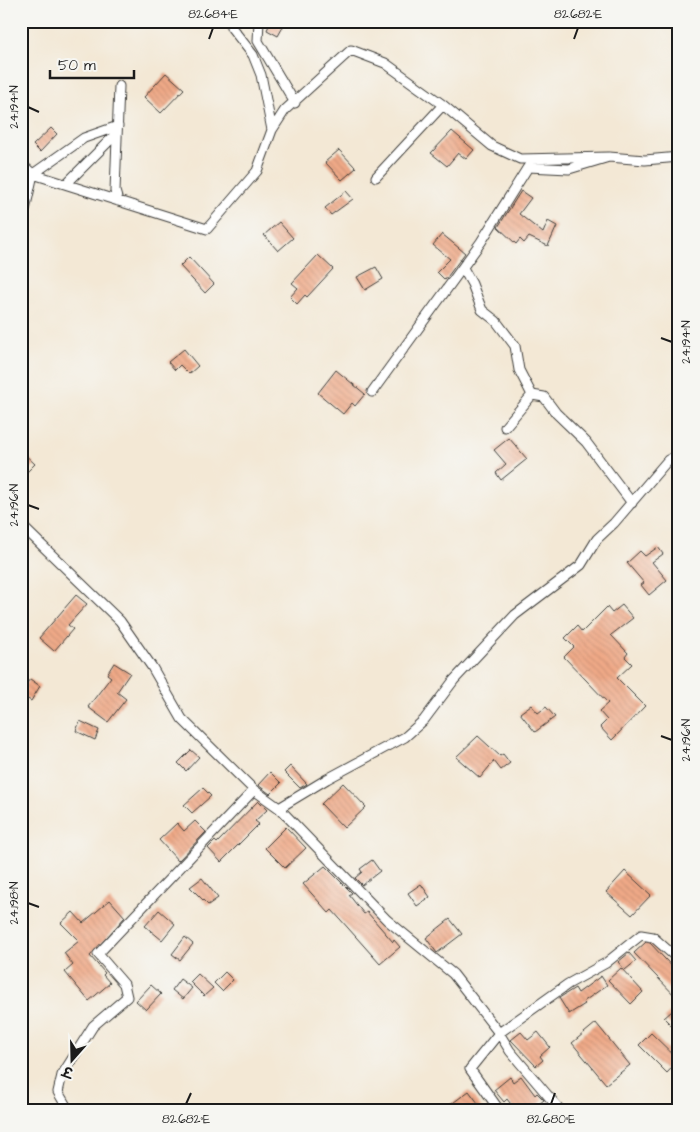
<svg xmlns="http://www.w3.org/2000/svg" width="700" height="1132" font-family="'Architects Daughter','Playpen Sans Deva',sans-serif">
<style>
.building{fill:url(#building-back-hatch)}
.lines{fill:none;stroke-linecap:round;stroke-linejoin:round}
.minor-casing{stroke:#3c3b38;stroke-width:11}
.minor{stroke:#fff;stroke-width:9}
.ticks{fill:none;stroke:#1c1c1c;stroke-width:2}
.neatline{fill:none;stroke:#1c1c1c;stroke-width:2}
.ticks-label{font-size:12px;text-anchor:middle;fill:#1c1c1c}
</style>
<defs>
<pattern id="building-back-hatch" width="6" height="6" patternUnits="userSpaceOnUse" patternTransform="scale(1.25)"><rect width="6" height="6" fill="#efa987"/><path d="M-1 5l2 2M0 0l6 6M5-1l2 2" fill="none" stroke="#cc9174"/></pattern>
</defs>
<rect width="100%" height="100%" fill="#f6f6f2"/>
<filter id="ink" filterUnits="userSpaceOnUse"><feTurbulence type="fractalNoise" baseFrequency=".02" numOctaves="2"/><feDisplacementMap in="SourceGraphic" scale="10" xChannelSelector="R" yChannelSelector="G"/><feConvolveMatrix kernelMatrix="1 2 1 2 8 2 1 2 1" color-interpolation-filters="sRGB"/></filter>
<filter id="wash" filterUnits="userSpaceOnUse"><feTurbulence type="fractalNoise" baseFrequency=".0096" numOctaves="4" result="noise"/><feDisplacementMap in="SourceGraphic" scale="20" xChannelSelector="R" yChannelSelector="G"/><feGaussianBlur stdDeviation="1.12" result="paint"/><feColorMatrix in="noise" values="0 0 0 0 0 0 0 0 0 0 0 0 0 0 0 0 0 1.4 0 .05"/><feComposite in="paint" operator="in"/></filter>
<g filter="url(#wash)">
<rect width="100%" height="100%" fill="#f3e8d5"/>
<g id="blocks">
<path class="building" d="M271,21L283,27L278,36L267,30Z
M166,73L184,89L161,113L144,97Z
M51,128L57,134L40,152L33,145Z
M452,131L474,150L466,159L458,153L447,166L431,153Z
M339,150L356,168L342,180L325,162Z
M346,191L353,199L331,215L325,208Z
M521,191L531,198L519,214L543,233L548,221L557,226L548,246L529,237L524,243L520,239L516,244L498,227Z
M279,222L293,238L278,251L264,235Z
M442,234L465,253L445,280L437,272L450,259L433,245Z
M318,255L333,269L307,297L305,295L297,304L290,297L298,288L292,283Z
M189,257L214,284L205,293L180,266Z
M376,267L383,279L365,290L357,277Z
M184,349L198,366L189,374L180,365L175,370L168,362Z
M336,370L365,394L355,406L352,403L343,414L318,393Z
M509,438L527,459L501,480L496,473L506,464L494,450Z
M21,451L35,464L21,478Z
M658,547L663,554L652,562L667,580L649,595L641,585L644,583L627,563L640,551L645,556Z
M76,595L87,604L68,625L73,629L54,651L39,638Z
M622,605L633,618L611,635L628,653L625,657L632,664L617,678L645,706L612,740L600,727L607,720L599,711L608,703L564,657L574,647L565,638L577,626L582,632L607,607L612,613Z
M114,663L130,673L117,692L126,699L108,722L88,707L111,677L107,674Z
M21,679L27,683L30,679L40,686L31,701L21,695Z
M531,705L538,713L546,707L555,717L535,732L520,713Z
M80,721L99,730L95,740L76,731Z
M478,736L500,756L503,754L510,763L501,770L494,761L480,778L456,757Z
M191,750L199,757L186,771L178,763Z
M290,766L307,784L300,788L284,772Z
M270,772L281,783L270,794L258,785Z
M343,783L366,807L344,828L321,804Z
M203,788L211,796L192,813L184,805Z
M258,801L267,810L255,821L259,824L221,862L208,848L215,841L217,843Z
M195,821L206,832L178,861L159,840L177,823L184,831Z
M286,827L306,848L285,868L265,848Z
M372,860L380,871L362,885L355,878L362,872L360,869Z
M325,866L352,893L349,895L364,914L367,912L393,942L394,940L400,947L380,964L332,910L329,913L303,884Z
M625,871L651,895L632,915L606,892Z
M202,878L218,898L208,905L190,887Z
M421,884L430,897L417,906L408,893Z
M110,900L125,917L90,956L105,973L103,975L110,983L89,1001L65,972L73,965L64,953L79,941L61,923L73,912L83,923Z
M159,910L175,924L162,940L145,926Z
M450,919L462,934L437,953L426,938Z
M185,937L193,944L180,960L172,954Z
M646,942L650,943L679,974V1000L634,953Z
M629,953L636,961L625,970L618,962Z
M621,968L643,992L631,1004L608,980Z
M225,972L233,980L222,991L214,983Z
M198,974L213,988L204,996L190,982Z
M601,976L607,985L583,1002L585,1004L569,1014L559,998L575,988L578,993Z
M180,979L192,988L183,999L172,990Z
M151,985L161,994L146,1010L136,1001Z
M679,1005V1033L664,1018Z
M596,1023L630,1065L606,1084L572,1043Z
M521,1032L528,1040L538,1032L550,1047L540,1056L543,1060L536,1066L511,1040Z
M651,1033L679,1060L667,1073L639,1045Z
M521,1076L535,1095L537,1093L544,1100L530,1111H516L507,1099L504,1102L494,1090L510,1077L513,1082Z
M469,1091L484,1111H442Z"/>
</g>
</g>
<g filter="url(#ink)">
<use href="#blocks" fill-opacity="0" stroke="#3c3b38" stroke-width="1"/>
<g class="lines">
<g class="minor-casing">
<path id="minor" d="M233,21L231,27L253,55L261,75L272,130
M259,21L258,41L295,103
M21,164L33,174L207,229L257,171L272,130L285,110L351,50L385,63L443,105L492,146L520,159L609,157
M376,177L443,105
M66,184L117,133
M118,201L115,191L119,86
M21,228L33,174L84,138L118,126
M463,268L472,284L482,310L496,321L515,346L519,370L532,395L544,397L556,413L586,442L632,503
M372,392L481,242L528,167L569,169L609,157L645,160L679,157
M505,427L532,395
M21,525L120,621L152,667L182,719L254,790L279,808L387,920L453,974L499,1033L510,1051L561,1111
M279,808L327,779L405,737L424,720L454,680L515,615L581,565L597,539L614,523L668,460L679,454
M69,1111L58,1092L62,1075L93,1026L127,997L124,984L98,954L254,790
M500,1111L470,1069L499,1033L568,984L606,963L641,935L653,937L679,960"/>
</g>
<use href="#minor" class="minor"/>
</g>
</g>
<path class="ticks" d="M209,39L213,28M574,39L578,28M28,107L39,112M661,338L672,342M28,505L39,509M661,736L672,740M28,903L39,907M186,1104L191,1093M551,1104L555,1093"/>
<rect width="700" height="1132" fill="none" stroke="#f6f6f2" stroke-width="55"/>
<g transform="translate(72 1060) rotate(200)" stroke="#f6f6f2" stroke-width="4" paint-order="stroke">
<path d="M0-4L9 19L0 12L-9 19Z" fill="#1c1c1c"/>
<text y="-8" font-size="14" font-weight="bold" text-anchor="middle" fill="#1c1c1c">उ</text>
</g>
<path d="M50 70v8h84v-8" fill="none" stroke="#1c1c1c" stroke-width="2.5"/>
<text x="58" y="70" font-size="15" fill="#1c1c1c" stroke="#f6f6f2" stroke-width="4" paint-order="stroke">50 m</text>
<rect x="28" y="28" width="644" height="1076" class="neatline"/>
<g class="ticks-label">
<text x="213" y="18">82.684°E</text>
<text x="578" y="18">82.682°E</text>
<text transform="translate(14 107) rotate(-90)" y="4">24.194°N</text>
<text transform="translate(686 342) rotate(-90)" y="4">24.194°N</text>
<text transform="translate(14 505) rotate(-90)" y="4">24.196°N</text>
<text transform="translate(686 740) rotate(-90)" y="4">24.196°N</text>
<text transform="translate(14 903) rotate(-90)" y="4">24.198°N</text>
<text x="186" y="1123">82.682°E</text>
<text x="551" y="1123">82.680°E</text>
</g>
</svg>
